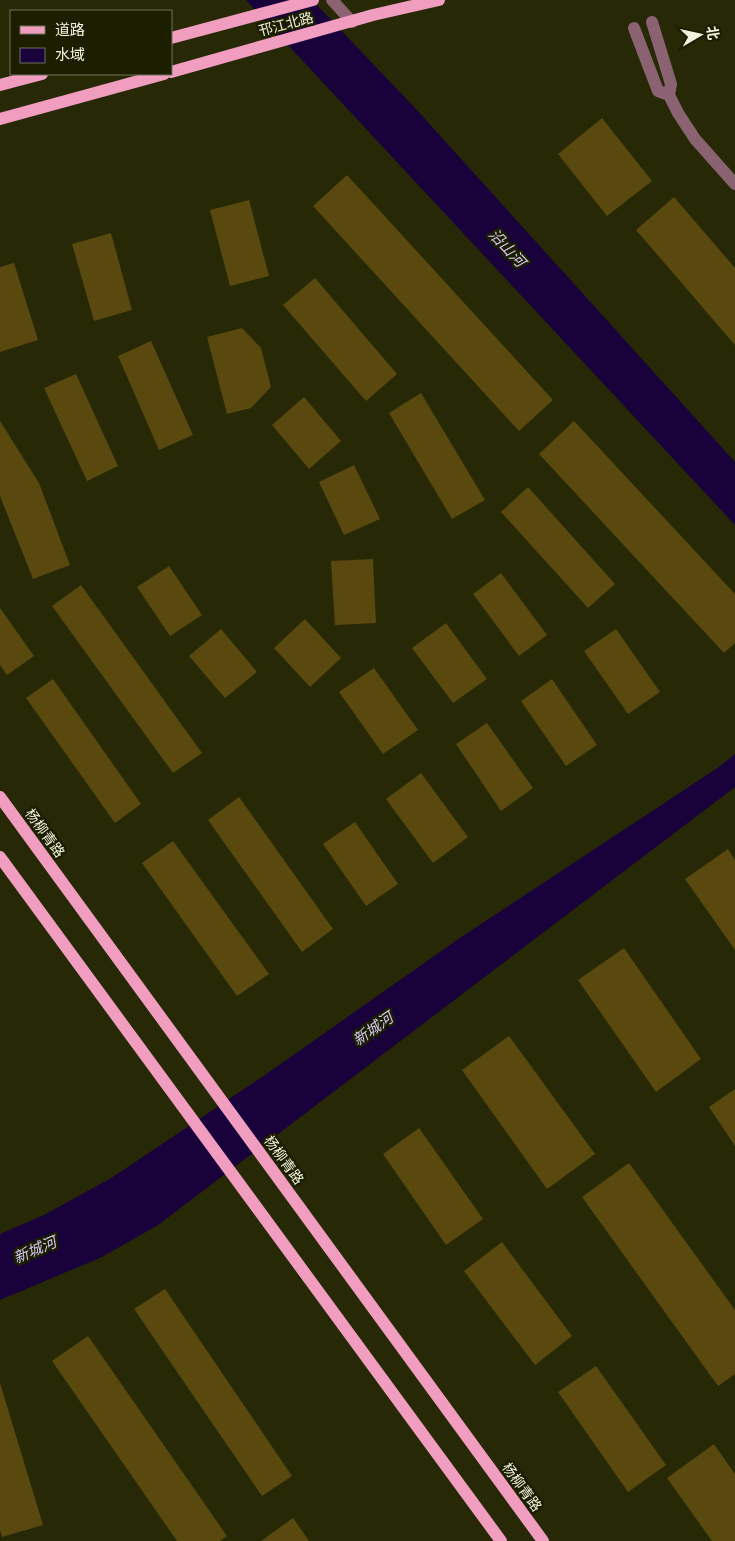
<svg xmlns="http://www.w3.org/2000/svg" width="735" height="1541" font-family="'Golos Text','Noto Sans SC',sans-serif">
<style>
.water{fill:#19013c}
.building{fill:#59490e}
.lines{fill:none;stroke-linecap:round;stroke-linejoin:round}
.minor{stroke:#8b6272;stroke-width:12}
.major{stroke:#f19dc0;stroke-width:12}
.labels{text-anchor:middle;stroke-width:5;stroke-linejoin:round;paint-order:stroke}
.street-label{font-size:14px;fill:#f1f3e0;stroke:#1c1e00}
.water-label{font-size:15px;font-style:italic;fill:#d3cbf9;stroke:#1c1e00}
</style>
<rect width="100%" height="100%" fill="#262806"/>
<path class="water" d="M246,0H312L415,108L735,462V525Z
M735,754V787L158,1225L102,1257L0,1300V1234L44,1215L113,1177L265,1075L457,940L719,767Z"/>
<path class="building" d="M602,118L652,181L607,216L558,154Z
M347,175L553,400L519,431L313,206Z
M674,197L735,268V345L636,230Z
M249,200L269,276L230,286L210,210Z
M111,233L132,310L94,321L72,244Z
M14,263L38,340L0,352V267Z
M315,278L397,374L366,401L283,305Z
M242,328L261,348L271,387L251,408L227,414L207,337Z
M151,341L193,435L159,450L118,356Z
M76,374L118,466L87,481L44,388Z
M421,393L485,500L452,519L389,413Z
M304,397L341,441L309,469L272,425Z
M0,421L39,483L70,565L33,579L0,496Z
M574,421L735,594V643L724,653L539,454Z
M354,465L380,519L344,535L319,482Z
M528,487L615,584L588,608L501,512Z
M373,559L376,623L335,625L331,561Z
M169,566L202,615L170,636L137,587Z
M501,573L547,635L519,656L473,594Z
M81,585L202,753L173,773L52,606Z
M0,608L34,656L7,675L0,665Z
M305,619L341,658L310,687L274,648Z
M446,623L487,679L453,703L412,648Z
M221,629L257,672L225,698L189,656Z
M616,629L660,692L628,714L584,651Z
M374,668L418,730L383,754L339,692Z
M53,679L141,804L115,823L26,698Z
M552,679L597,745L566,766L521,701Z
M487,723L533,788L501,811L456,744Z
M421,773L468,837L433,863L386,799Z
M239,797L333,929L302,952L208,820Z
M355,822L398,884L366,906L323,844Z
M173,841L269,974L237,996L142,863Z
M728,849L735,860V950L685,879Z
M624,948L701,1059L656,1092L578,980Z
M509,1036L595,1154L547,1189L462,1070Z
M735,1089V1146L709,1107Z
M419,1128L483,1219L446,1245L383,1154Z
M629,1163L735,1310V1374L718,1386L582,1197Z
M502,1242L572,1336L535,1365L464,1271Z
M165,1289L292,1476L262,1496L134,1309Z
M88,1336L227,1536L220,1541H177L52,1361Z
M596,1366L666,1465L628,1492L558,1392Z
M0,1383L43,1525L2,1537L0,1530Z
M714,1444L735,1474V1541H712L667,1478Z
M293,1518L309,1541H261Z"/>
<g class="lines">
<path class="minor" d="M332,0L352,22
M652,22L671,84L669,95L678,113L695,139L735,184
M634,28L658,91L669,95"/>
<path class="major" d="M171,38L313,0
M171,72L373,15L439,0
M0,85L42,74
M0,119L164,74
M0,797L543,1541
M0,857L501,1541"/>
</g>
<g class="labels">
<g class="street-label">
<text transform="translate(286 24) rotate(-15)" y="5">邗江北路</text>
<text transform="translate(45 833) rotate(54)" y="5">杨柳青路</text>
<text transform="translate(284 1160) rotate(54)" y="5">杨柳青路</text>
<text transform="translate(522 1487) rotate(54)" y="5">杨柳青路</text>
</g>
<g class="water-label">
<text transform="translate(507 248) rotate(47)" y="5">沿山河</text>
<text transform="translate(373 1029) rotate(-35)" y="5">新城河</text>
<text transform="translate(35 1250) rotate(-23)" y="5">新城河</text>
</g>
</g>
<rect x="10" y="10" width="162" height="65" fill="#1c1e00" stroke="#71735a"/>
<rect x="20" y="26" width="25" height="8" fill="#f19dc0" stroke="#71735a"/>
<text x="55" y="35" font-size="15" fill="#f1f3e0">道路</text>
<rect x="20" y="48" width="25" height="15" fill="#19013c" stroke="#71735a"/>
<text x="55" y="60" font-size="15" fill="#f1f3e0">水域</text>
<g transform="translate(700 35) rotate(81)" stroke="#1c1e00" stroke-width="4" paint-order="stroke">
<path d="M0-4L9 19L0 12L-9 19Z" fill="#f1f3e0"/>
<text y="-8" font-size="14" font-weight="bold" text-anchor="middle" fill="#f1f3e0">北</text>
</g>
</svg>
